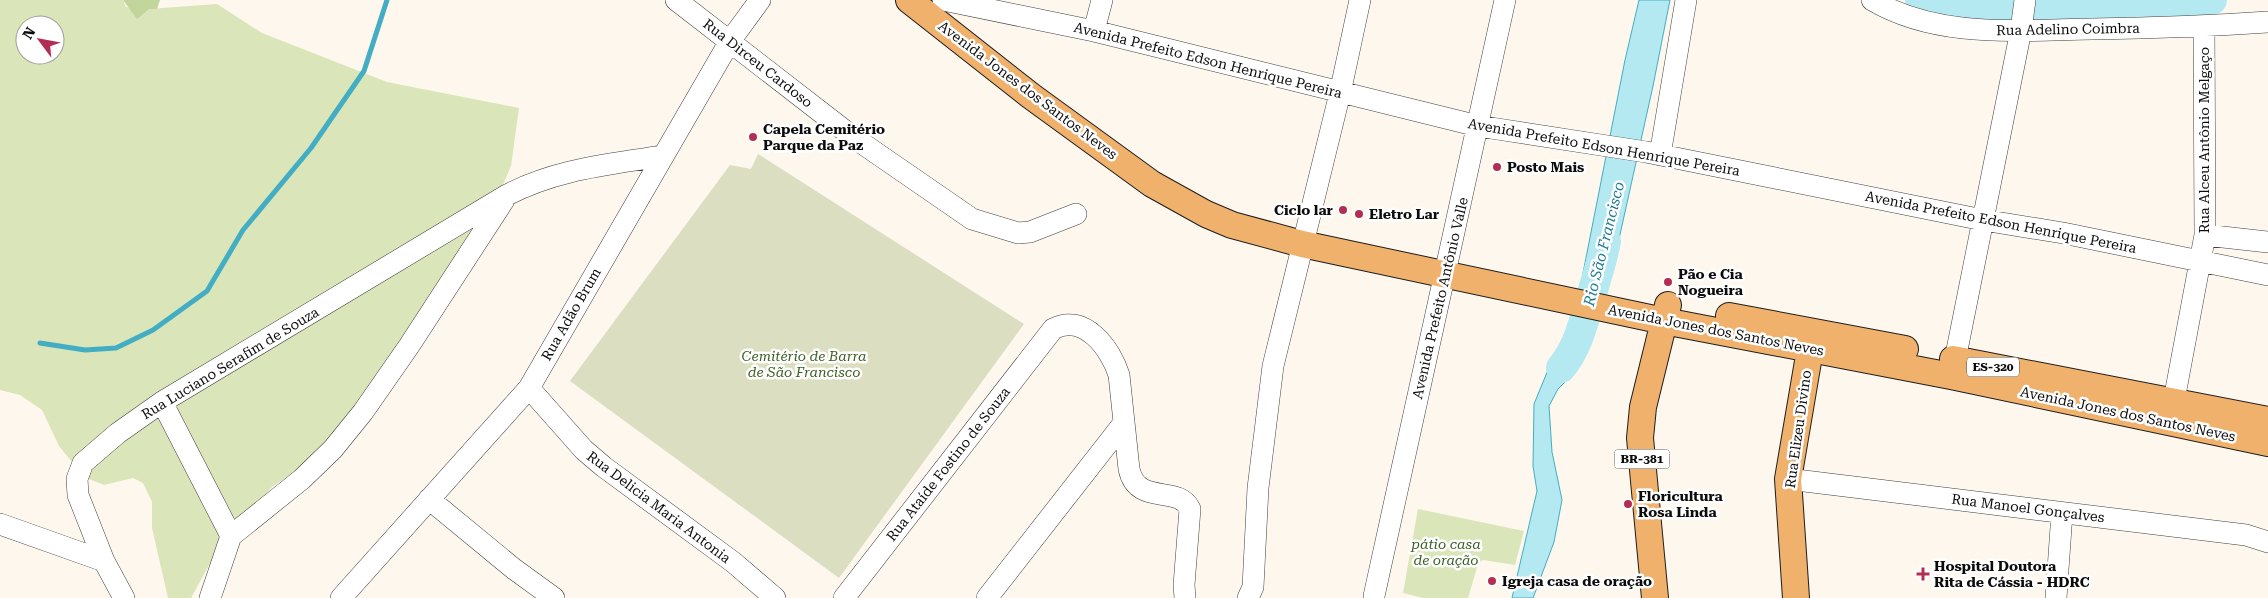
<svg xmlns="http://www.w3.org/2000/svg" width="2268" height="598" font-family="'Roboto Serif',serif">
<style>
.green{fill:#dae6b9;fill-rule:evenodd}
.forest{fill:#c2d59a}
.cemetery{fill:#dbdec0}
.water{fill:#b5e9f2;stroke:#42adc3}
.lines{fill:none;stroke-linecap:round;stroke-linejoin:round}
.stream{stroke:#42adc3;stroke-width:5}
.river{stroke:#b5e9f2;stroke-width:30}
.minor-casing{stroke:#3f3f3f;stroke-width:22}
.major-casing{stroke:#1d1d1d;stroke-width:28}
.minor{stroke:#fff;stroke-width:21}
.major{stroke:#efb16c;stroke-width:26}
.poi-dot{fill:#b22e53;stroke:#fff;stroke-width:2}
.labels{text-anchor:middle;stroke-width:5;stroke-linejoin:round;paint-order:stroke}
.shield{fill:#fff;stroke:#555;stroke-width:1}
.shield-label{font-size:12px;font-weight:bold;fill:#0c0c0c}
.street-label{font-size:14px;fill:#0c0c0c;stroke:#fff}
.poi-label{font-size:14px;font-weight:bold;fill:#0c0c0c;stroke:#fff;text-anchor:start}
.park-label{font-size:14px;font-style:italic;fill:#3c5f22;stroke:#fff}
.water-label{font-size:15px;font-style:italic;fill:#1f7c95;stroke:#fff}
</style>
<rect width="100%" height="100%" fill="#fef7ed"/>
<path class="green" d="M0,0H123L126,7L149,9L217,4L262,33L387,82L519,108L511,166L496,201L364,401L310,461L272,487L214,556L191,598H168L152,528V502L143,483L133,478L104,485L84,477L59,446L42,410L20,395L0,390ZM25,25H55V55H25Z
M1418,509L1524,531L1515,565L1483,560L1478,564L1468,598H1423L1403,593Z"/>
<path class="forest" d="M123,0H160L157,9H149L137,19Z"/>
<path class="cemetery" d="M758,154L1024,324L839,578L570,381L730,165L751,169Z"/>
<path class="water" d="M1639,0H1670L1653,86L1609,284L1582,278L1625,60Z
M1570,330L1586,334L1577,370L1558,389L1549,406L1552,452L1562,500L1554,542L1533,598H1512L1537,491L1533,466L1534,404L1548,370L1564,358Z"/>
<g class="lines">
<path class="stream" d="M40,343L85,350L116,348L153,330L207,291L243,230L311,148L364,71L387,0"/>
<path class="river" d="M1920,0L1936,5L2007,7L2212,0
M1561,368C1580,345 1584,318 1593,290C1598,273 1603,258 1606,241"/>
<g class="minor-casing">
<path id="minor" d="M676,0L853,137L972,219L1018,233L1030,232L1076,214
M943,0L1094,31L1478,126L1646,152L1983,220L2063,233L2268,275
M1872,0C1938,39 2019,30 2092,29C2151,28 2209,26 2268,22
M1094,31L1102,0
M1660,155L1686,0
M2205,235L2268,242
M1952,375L2021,30L2025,0
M529,388L584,450L604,467L733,562L775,598
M162,402L231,536
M2171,416L2205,235L2204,27
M1788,479L2246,535L2268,542
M429,499L514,569L554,598
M0,524L104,561
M1374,596L1505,0
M124,598L104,561L78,495L77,479L83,463L118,433L162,402L507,195C557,169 607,165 661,156
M210,598L231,536L302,479L333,449L363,412L409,346L504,200
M341,598L529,388L730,41L760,0
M844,598L1053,329C1084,312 1111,349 1119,375L1129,469C1137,507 1179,484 1190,509L1184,585L1185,598
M987,598L1123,424
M1248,598L1253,587L1258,488L1273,366L1340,93L1360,0
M2056,598L2062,513"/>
</g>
<g class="major-casing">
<path id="major" d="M909,0L1031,96L1152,184L1206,214L1232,225L1302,244L1664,321L1951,376L2268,443
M1729,316L1905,349
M1953,359L2268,420
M1655,598L1640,438L1643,407L1668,305
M1796,598L1788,479L1813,332"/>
</g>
<use href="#minor" class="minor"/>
<use href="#major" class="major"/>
</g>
<g class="poi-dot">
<circle cx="753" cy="137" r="5"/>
<circle cx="1497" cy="167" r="5"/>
<circle cx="1343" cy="210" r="5"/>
<circle cx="1359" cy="214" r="5"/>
<circle cx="1668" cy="282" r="5"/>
<circle cx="1628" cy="504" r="5"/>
<path d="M1920.5 566.5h5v5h5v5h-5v5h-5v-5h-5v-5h5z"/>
<circle cx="1492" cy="581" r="5"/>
</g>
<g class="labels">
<g class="shield">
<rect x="1967" y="357.5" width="52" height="19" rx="4"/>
<rect x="1614.5" y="449.5" width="55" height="19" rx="4"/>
</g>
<g class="shield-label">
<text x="1993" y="371">ES-320</text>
<text x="1642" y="463">BR-381</text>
</g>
<g class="street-label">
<text transform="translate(2068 29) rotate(-1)" y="5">Rua Adelino Coimbra</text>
<text transform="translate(1208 60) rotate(14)" y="5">Avenida Prefeito Edson Henrique Pereira</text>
<text transform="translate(758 63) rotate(38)" y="5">Rua Dirceu Cardoso</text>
<text transform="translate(1028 90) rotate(37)" y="5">Avenida Jones dos Santos Neves</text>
<text transform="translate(2204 140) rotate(-90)" y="5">Rua Alceu Antônio Melgaço</text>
<text transform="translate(1604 147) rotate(10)" y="5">Avenida Prefeito Edson Henrique Pereira</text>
<text transform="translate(2001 222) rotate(11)" y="5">Avenida Prefeito Edson Henrique Pereira</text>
<text transform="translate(1440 298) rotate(-77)" y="5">Avenida Prefeito Antônio Valle</text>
<text transform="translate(571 314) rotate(-60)" y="5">Rua Adão Brum</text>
<text transform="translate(1716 330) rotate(11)" y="5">Avenida Jones dos Santos Neves</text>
<text transform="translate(230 363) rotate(-31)" y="5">Rua Luciano Serafim de Souza</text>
<text transform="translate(2128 414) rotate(12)" y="5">Avenida Jones dos Santos Neves</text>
<text transform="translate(1798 429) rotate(-82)" y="5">Rua Elizeu Divino</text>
<text transform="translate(948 464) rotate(-52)" y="5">Rua Ataíde Fostino de Souza</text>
<text transform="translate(659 507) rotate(37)" y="5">Rua Delicia Maria Antonia</text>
<text transform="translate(2028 508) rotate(7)" y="5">Rua Manoel Gonçalves</text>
</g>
<g class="poi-label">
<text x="763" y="134">Capela Cemitério<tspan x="763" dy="16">Parque da Paz</tspan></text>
<text x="1507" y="172">Posto Mais</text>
<text x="1333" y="215" text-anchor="end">Ciclo lar</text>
<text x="1369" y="219">Eletro Lar</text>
<text x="1678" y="279">Pão e Cia<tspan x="1678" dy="16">Nogueira</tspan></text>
<text x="1638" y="501">Floricultura<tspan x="1638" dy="16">Rosa Linda</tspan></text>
<text x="1934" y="571">Hospital Doutora<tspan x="1934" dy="16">Rita de Cássia - HDRC</tspan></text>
<text x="1502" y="586">Igreja casa de oração</text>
</g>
<g class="park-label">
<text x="804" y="361">Cemitério de Barra<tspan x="804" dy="16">de São Francisco</tspan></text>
<text x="1446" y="549">pátio casa<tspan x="1446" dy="16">de oração</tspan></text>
</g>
<g class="water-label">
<text transform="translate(1604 244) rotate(-76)" y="5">Rio São Francisco</text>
</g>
</g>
<g transform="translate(40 40) rotate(302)"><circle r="24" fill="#ffffff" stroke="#9e9e9e"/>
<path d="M0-4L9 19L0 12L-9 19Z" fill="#b22e53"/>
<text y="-8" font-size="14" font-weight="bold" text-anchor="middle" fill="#0c0c0c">N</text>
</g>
</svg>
